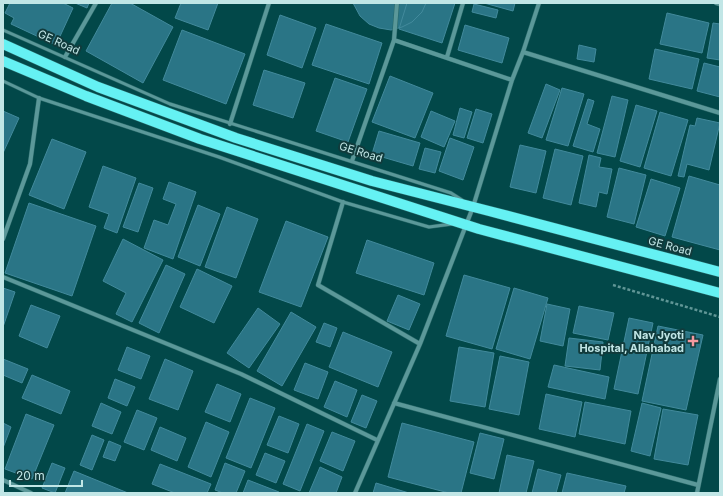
<svg xmlns="http://www.w3.org/2000/svg" width="723" height="496" font-family="Inter,sans-serif">
<style>
.building{fill:#2a7586;stroke:#428a9c}
.lines{fill:none;stroke-linecap:round;stroke-linejoin:round}
.lane-casing{stroke:#286868;stroke-width:4}
.street-casing{stroke:#286868;stroke-width:5}
.primary-casing{stroke:#286868;stroke-width:11}
.path{stroke:#609696;stroke-width:2.5;stroke-dasharray:3 2;stroke-linecap:butt}
.lane{stroke:#5b9899;stroke-width:3}
.street{stroke:#5b9899;stroke-width:4}
.primary{stroke:#65f1f3;stroke-width:10}
.poi-dot{fill:#f49aa0;stroke:#113b3c;stroke-width:1.5}
.labels{text-anchor:middle;stroke-width:4;stroke-linejoin:round;paint-order:stroke}
.street-label{font-size:11px;fill:#c1e6e6;stroke:#113b3c}
.poi-label{font-size:11px;font-weight:bold;fill:#c1e6e6;stroke:#113b3c;text-anchor:end}
</style>
<rect width="100%" height="100%" fill="#024849"/>
<path class="building" d="M10,3H63L73,8L56,45L11,24L14,18L5,13Z
M75,3H89L87,8Z
M112,3H130L173,27L143,83L86,51Z
M181,3H218L208,30L175,18Z
M353,3H426L422,12L412,22L402,27L391,30L379,28L369,24L360,16Z
M407,3H455L442,43L399,29Z
M484,3H515L513,11Z
M474,4L498,10L496,18L472,12Z
M667,13L709,23L702,53L660,44Z
M280,15L316,28L302,68L267,55Z
M713,23L720,24V60L707,58Z
M326,24L382,43L369,84L312,65Z
M465,25L509,38L502,63L458,50Z
M182,30L245,54L226,104L163,80Z
M579,45L596,49L594,62L577,59Z
M655,49L699,59L692,89L649,79Z
M704,63L720,67V97L697,91Z
M264,70L305,83L293,118L253,105Z
M390,76L433,93L415,138L372,122Z
M335,78L367,89L348,142L316,131Z
M546,84L560,90L542,138L528,133Z
M562,88L584,94L568,146L546,140Z
M612,96L628,100L615,157L597,153Z
M588,99L594,101L587,124L600,129L593,152L573,146Z
M636,105L657,111L640,167L620,161Z
M460,108L472,112L464,138L453,135Z
M476,109L492,114L483,143L467,138Z
M3,111L19,118L3,153Z
M431,111L455,121L444,147L421,137Z
M660,112L688,120L671,176L644,168Z
M697,118L720,123L709,170L687,164L684,177L678,176L690,125L695,126Z
M379,131L420,143L413,166L372,154Z
M450,138L474,147L463,180L439,171Z
M52,139L86,152L64,209L29,195Z
M520,145L546,151L536,193L510,187Z
M425,148L441,152L435,173L419,169Z
M555,149L583,156L571,205L543,198Z
M589,155L601,158L599,167L612,169L607,194L599,192L596,207L579,203Z
M103,166L136,178L117,233L104,228L109,214L89,207Z
M619,168L646,175L634,224L607,217Z
M689,176L720,185V250L672,237Z
M651,179L680,188L665,236L636,227Z
M169,182L196,192L173,259L144,248L154,220L168,225L176,204L163,199Z
M139,183L153,188L138,232L123,227Z
M29,203L96,226L72,296L5,273Z
M198,205L220,214L200,266L178,257Z
M227,207L258,219L236,278L205,267Z
M286,221L328,237L301,307L259,292Z
M123,239L163,260L132,322L116,314L126,293L103,281Z
M367,240L434,263L424,295L356,273Z
M166,265L185,274L159,333L139,323Z
M197,269L232,286L214,323L180,307Z
M464,275L510,288L492,349L446,336Z
M3,288L15,292L3,327Z
M514,288L548,298L530,359L496,349Z
M398,295L420,304L409,330L387,321Z
M547,304L570,309L563,346L540,341Z
M31,305L60,316L47,348L19,336Z
M579,306L614,313L608,340L573,333Z
M258,308L280,324L249,368L227,353Z
M291,312L316,327L282,386L257,371Z
M629,318L653,323L638,394L614,389Z
M324,323L337,328L330,347L316,342Z
M658,326L703,335L686,410L642,401Z
M343,332L392,352L378,387L329,367Z
M569,338L603,342L600,370L565,366Z
M127,347L150,356L141,379L118,370Z
M459,347L494,353L485,407L450,401Z
M500,356L529,362L519,415L489,409Z
M3,359L28,369L22,383L3,375Z
M165,359L193,371L178,410L149,399Z
M305,363L328,372L318,399L294,390Z
M554,365L609,377L605,399L548,387Z
M32,375L70,391L61,414L22,398Z
M115,379L135,387L127,406L108,398Z
M335,381L357,390L347,417L324,407Z
M217,384L241,394L230,422L205,412Z
M546,394L582,402L575,437L539,429Z
M362,395L377,401L366,428L351,422Z
M250,398L275,408L251,468L226,458Z
M585,402L631,411L625,444L579,434Z
M101,403L121,412L112,434L92,426Z
M642,403L661,408L650,456L631,451Z
M663,409L698,415L688,465L654,459Z
M137,410L157,418L144,450L124,442Z
M26,414L54,425L32,479L5,469Z
M279,416L299,424L288,453L267,445Z
M206,422L229,432L211,477L188,467Z
M3,423L11,427L3,448Z
M402,423L474,442L461,493H449L388,477Z
M307,424L324,431L300,491L283,484Z
M160,427L186,438L177,461L151,450Z
M332,432L355,441L343,471L320,461Z
M480,433L504,439L494,479L470,473Z
M92,435L104,440L92,470L80,465Z
M109,441L121,446L115,461L103,457Z
M265,453L285,461L276,483L256,475Z
M507,455L534,461L526,493H499Z
M52,463L65,468L55,493L42,488Z
M225,463L245,471L236,493H223L215,490Z
M160,464L211,484L207,493H175L152,484Z
M320,467L342,477L336,493H309Z
M538,469L561,475L556,493H532Z
M74,471L128,493H65Z
M567,473L626,486L624,493H562Z
M248,480L279,492L278,493H243Z
M376,483L409,493H373Z"/>
<g class="lines">
<g class="lane-casing">
<path id="lane" d="M3,30L170,104L451,193L462,200
M3,81L39,98L219,157L343,202L429,227L452,224"/>
</g>
<g class="street-casing">
<path id="street" d="M716,3L720,4
M394,40L512,80
M523,52L720,113
M65,57L96,3
M447,57L463,3
M230,124L269,3
M352,161L394,40L397,3
M343,202L318,285L420,344
M3,239L30,164L39,98
M3,277L241,374L377,440
M394,403L698,485
M3,480L31,493
M355,493L420,344L473,207L512,80L523,52L539,3
M697,493L720,379"/>
</g>
<g class="primary-casing">
<path id="primary" d="M3,44L98,87L236,138L372,181L489,211L720,272
M3,61L86,96L200,139L479,229L720,293"/>
</g>
<path class="path" d="M613,285L720,317"/>
<use href="#lane" class="lane"/>
<use href="#street" class="street"/>
<use href="#primary" class="primary"/>
</g>
<path class="poi-dot" d="M691 335h4v4h4v4h-4v4h-4v-4h-4v-4h4z"/>
<g class="labels">
<g class="street-label">
<text transform="translate(59 42) rotate(24)" y="4">GE Road</text>
<text transform="translate(361 152) rotate(17)" y="4">GE Road</text>
<text transform="translate(670 246) rotate(15)" y="4">GE Road</text>
</g>
<g class="poi-label">
<text x="684" y="339">Nav Jyoti<tspan x="684" dy="13">Hospital, Allahabad</tspan></text>
</g>
</g>
<rect width="723" height="496" fill="none" stroke="#c1e6e6" stroke-width="8"/>
<path d="M10 480v6h72v-6" fill="none" stroke="#c1e6e6" stroke-width="2"/>
<text x="16" y="480" font-size="12" fill="#c1e6e6" stroke="#113b3c" stroke-width="3" paint-order="stroke">20 m</text>
</svg>
